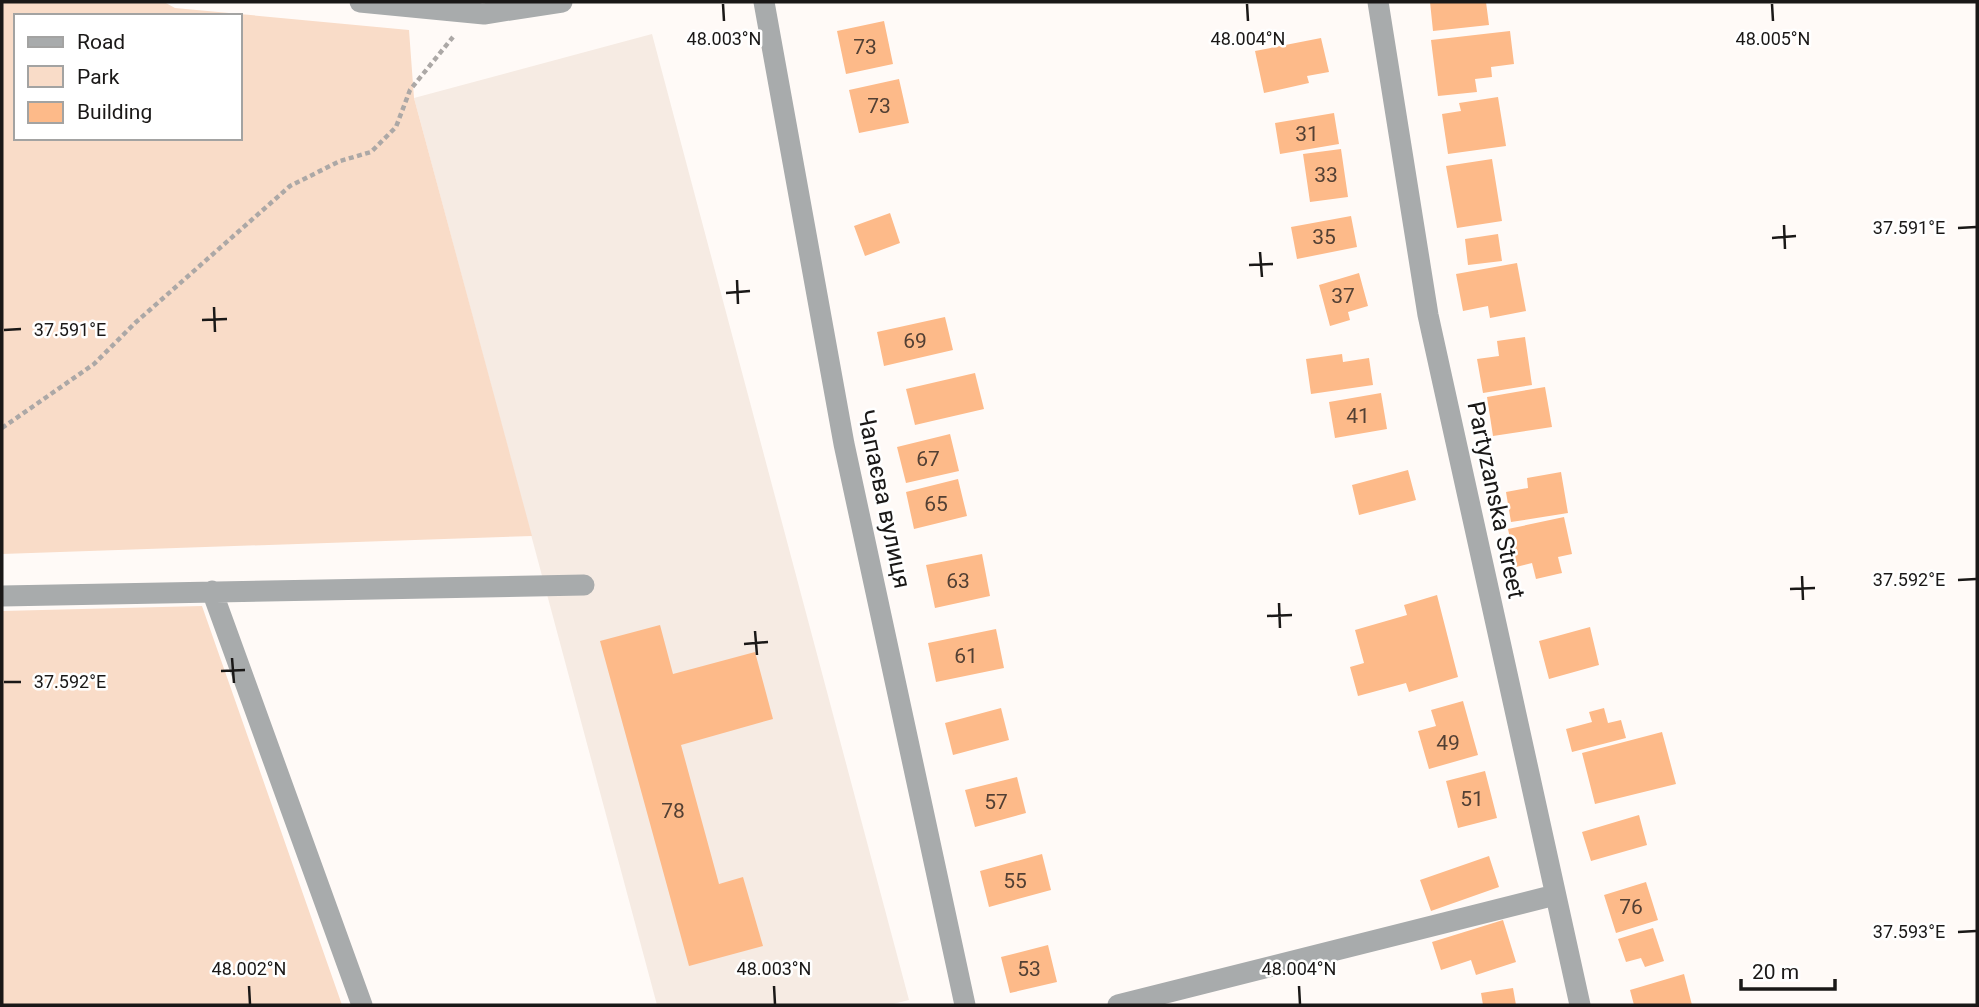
<svg xmlns="http://www.w3.org/2000/svg" width="1979" height="1007" font-family="Roboto,sans-serif">
<style>
.built{fill:#f6ebe3}
.green{fill:#f9dcc8;fill-rule:evenodd}
.building{fill:#fdba89}
.lines{fill:none;stroke-linecap:round;stroke-linejoin:round}
.path{stroke:#aca8a6;stroke-width:4.5;stroke-dasharray:5 3.5;stroke-linecap:butt}
.minor{stroke:#a8abac;stroke-width:21}
.ticks{fill:none;stroke:#1a1817;stroke-width:2.5}
.labels{text-anchor:middle;stroke-width:5;stroke-linejoin:round;paint-order:stroke}
.number-label{font-size:21px;fill:#534034}
.street-label{font-size:24px;fill:#1a1817;stroke:#fff}
.ticks-label{font-size:18px;text-anchor:middle;fill:#1a1817;stroke:#fff;stroke-width:5;stroke-linejoin:round;paint-order:stroke}
</style>
<rect width="100%" height="100%" fill="#fffaf7"/>
<path class="built" d="M652,34L909,1000L889,1005H657L414,98Z"/>
<path class="green" d="M2,2H164L175,8L409,30L414,98L532,536L2,554ZM16,16H240V138H16Z
M202,606L342,1005H2V611Z"/>
<path class="building" d="M1430,2H1486L1489,25L1433,31Z
M884,21L893,64L846,74L837,31Z
M1510,31L1514,64L1491,67L1492,77L1475,79L1477,92L1438,96L1431,40Z
M1321,38L1329,72L1307,76L1309,83L1264,93L1255,51Z
M899,79L909,123L859,133L849,90Z
M1498,97L1506,146L1448,154L1442,114L1461,111L1459,103Z
M1334,113L1339,144L1280,154L1275,123Z
M1341,149L1348,197L1310,202L1303,154Z
M1492,159L1502,221L1457,228L1446,166Z
M890,213L900,243L865,256L854,226Z
M1351,216L1357,247L1297,259L1291,227Z
M1498,234L1502,261L1468,265L1465,239Z
M1517,263L1526,311L1490,318L1488,306L1463,311L1456,274Z
M1359,273L1368,306L1348,312L1350,320L1330,326L1319,285Z
M945,317L953,350L884,366L877,332Z
M1525,337L1532,385L1483,393L1477,359L1499,356L1497,341Z
M1342,354L1343,362L1369,358L1373,385L1311,394L1306,359Z
M975,373L984,409L915,425L906,389Z
M1545,387L1552,427L1493,436L1487,397Z
M1381,393L1387,429L1335,438L1329,402Z
M950,434L959,471L906,483L897,447Z
M1408,470L1416,500L1359,515L1352,485Z
M1561,472L1568,513L1511,522L1506,492L1528,488L1527,478Z
M958,479L967,516L914,529L906,492Z
M1564,517L1572,554L1558,557L1562,573L1536,579L1532,563L1516,567L1508,529Z
M982,554L990,596L935,608L926,565Z
M1437,595L1458,677L1409,692L1406,683L1358,696L1350,667L1364,663L1355,630L1407,615L1404,605Z
M660,625L673,674L755,652L773,719L681,745L719,884L743,877L763,946L689,966L600,641Z
M1590,627L1599,665L1549,679L1539,641Z
M996,629L1004,668L936,682L928,643Z
M1463,701L1478,755L1429,769L1418,731L1436,726L1431,710Z
M1001,708L1009,740L953,755L945,723Z
M1604,708L1608,723L1621,720L1626,738L1572,752L1566,729L1592,722L1589,712Z
M1662,732L1676,784L1595,804L1582,753Z
M1485,771L1497,818L1458,828L1446,781Z
M1017,777L1026,813L975,827L965,790Z
M1639,815L1647,845L1591,861L1582,832Z
M1042,854L1051,890L989,907L980,871Z
M1489,856L1499,887L1431,911L1420,880Z
M1646,882L1658,920L1616,933L1604,895Z
M1503,920L1516,962L1476,975L1471,960L1441,970L1432,942Z
M1653,928L1664,961L1645,967L1641,958L1626,962L1618,939Z
M1048,945L1057,982L1010,993L1001,957Z
M1684,974L1692,1005H1634L1630,990Z
M1513,988L1516,1005H1483L1481,993Z"/>
<g class="lines">
<path class="path" d="M2,428L94,364L135,323L290,186L340,161L371,152L396,127L410,90L453,37"/>
<path class="minor" d="M360,2L484,14L562,2
M764,2L844,444L965,1005
M1378,2L1428,315L1580,1005
M212,591L362,1005
M2,596L584,585
M1118,1005L1555,895"/>
</g>
<path class="ticks" d="M723,4L724,21M1247,4L1248,21M1772,4L1773,21M1784,225L1785,249M1958,228L1976,227M1772,238L1796,236M1260,252L1262,277M1249,265L1273,264M737,280L738,304M726,293L750,291M214,307L215,332M202,320L227,319M4,330L21,329M1802,576L1803,600M1958,580L1976,579M1790,589L1815,588M1279,603L1280,628M1267,616L1292,615M755,631L757,655M744,644L768,642M232,658L234,683M221,671L245,670M4,682H21M1958,932L1976,931M249,986L250,1004M774,986L775,1004M1299,986L1300,1004"/>
<g class="labels">
<g class="number-label">
<text x="865" y="54">73</text>
<text x="879" y="113">73</text>
<text x="1307" y="141">31</text>
<text x="1326" y="182">33</text>
<text x="1324" y="244">35</text>
<text x="1343" y="303">37</text>
<text x="915" y="348">69</text>
<text x="1358" y="423">41</text>
<text x="928" y="466">67</text>
<text x="936" y="511">65</text>
<text x="958" y="588">63</text>
<text x="966" y="663">61</text>
<text x="1448" y="750">49</text>
<text x="1472" y="806">51</text>
<text x="996" y="809">57</text>
<text x="673" y="818">78</text>
<text x="1015" y="888">55</text>
<text x="1631" y="914">76</text>
<text x="1029" y="976">53</text>
</g>
<g class="street-label">
<text transform="translate(884 499) rotate(78)" y="8">Чапаєва вулиця</text>
<text transform="translate(1496 500) rotate(78)" y="8">Partyzanska Street</text>
</g>
</g>
<g class="ticks-label">
<text x="724" y="45">48.003°N</text>
<text x="1248" y="45">48.004°N</text>
<text x="1773" y="45">48.005°N</text>
<text x="1909" y="234">37.591°E</text>
<text x="70" y="336">37.591°E</text>
<text x="1909" y="586">37.592°E</text>
<text x="70" y="688">37.592°E</text>
<text x="1909" y="938">37.593°E</text>
<text x="249" y="975">48.002°N</text>
<text x="774" y="975">48.003°N</text>
<text x="1299" y="975">48.004°N</text>
</g>
<rect width="1979" height="1007" fill="none" stroke="#1a1817" stroke-width="7"/>
<rect x="14" y="14" width="228" height="126" fill="#ffffff" stroke="#a3a3a2" stroke-width="2"/>
<rect x="28" y="37" width="35" height="10" fill="#a8abac" stroke="#a3a3a2" stroke-width="2"/>
<text x="77" y="49" font-size="21" fill="#1a1817">Road</text>
<rect x="28" y="66" width="35" height="21" fill="#f9dcc8" stroke="#a3a3a2" stroke-width="2"/>
<text x="77" y="84" font-size="21" fill="#1a1817">Park</text>
<rect x="28" y="102" width="35" height="21" fill="#fdba89" stroke="#a3a3a2" stroke-width="2"/>
<text x="77" y="119" font-size="21" fill="#1a1817">Building</text>
<path d="M1741 979v10h94v-10" fill="none" stroke="#1a1817" stroke-width="3.5"/>
<text x="1752" y="979" font-size="21" fill="#1a1817" stroke="#ffffff" stroke-width="5" paint-order="stroke">20 m</text>
</svg>
